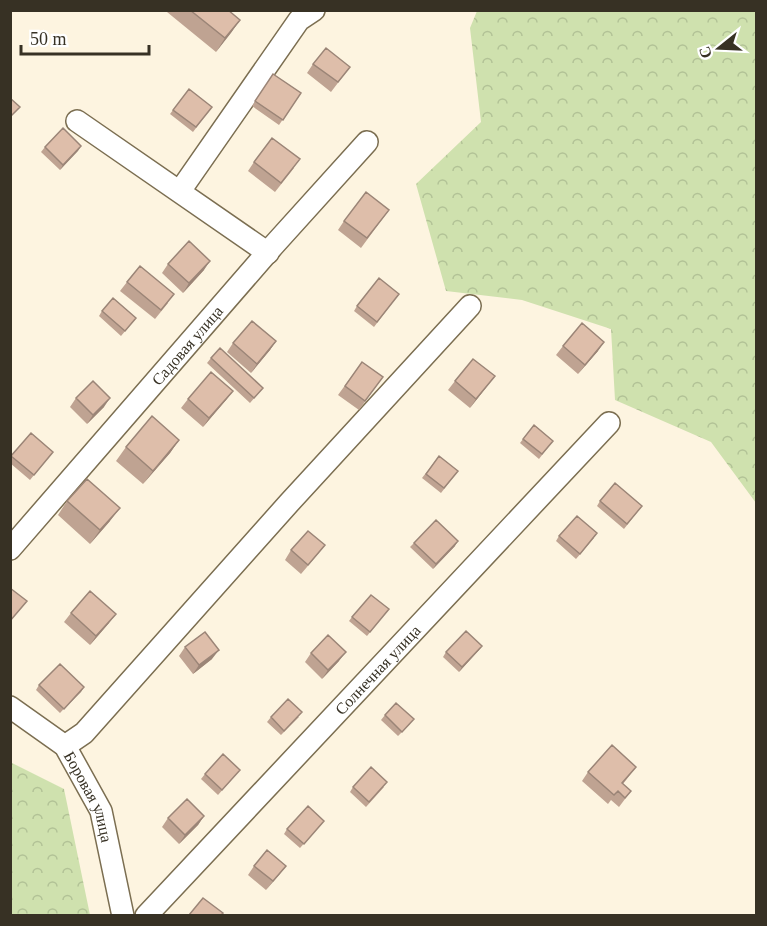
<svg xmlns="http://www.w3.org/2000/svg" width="767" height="926" font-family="'Times New Roman',serif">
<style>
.forest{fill:url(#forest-crowns)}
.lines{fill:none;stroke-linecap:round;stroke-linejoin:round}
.minor-casing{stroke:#7b6e51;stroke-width:24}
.minor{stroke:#fff;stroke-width:21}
.wall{fill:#bfa392}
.shaded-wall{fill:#9b8577}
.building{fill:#debeaa;stroke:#9b8577;stroke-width:1.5}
.labels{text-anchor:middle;stroke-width:4.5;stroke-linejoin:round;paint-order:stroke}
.street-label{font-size:16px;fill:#373124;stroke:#fff}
</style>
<defs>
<pattern id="forest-crowns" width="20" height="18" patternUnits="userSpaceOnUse" patternTransform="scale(1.5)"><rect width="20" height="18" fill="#cfe1ae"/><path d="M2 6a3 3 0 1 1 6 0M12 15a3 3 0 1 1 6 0" fill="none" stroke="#b2c296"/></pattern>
</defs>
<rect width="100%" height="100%" fill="#fdf4e0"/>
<path class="forest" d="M477,11H756V503L711,442L615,400L611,329L522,300L446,291L416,184L481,122L470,28Z
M10,762L64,789L90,915H11Z"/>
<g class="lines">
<g class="minor-casing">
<g id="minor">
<path d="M77,121L268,253"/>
<path d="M180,191L299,20L314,10"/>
<path id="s1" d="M10,549L273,246L367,142"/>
<path id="s2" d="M10,707L65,746L101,811L123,916"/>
<path d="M65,746L84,733L289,503L470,306"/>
<path id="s3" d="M146,916L609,423"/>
</g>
</g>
<use href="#minor" class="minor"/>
</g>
<path class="wall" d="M168,10H228L240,20L216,52L167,12Z
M313,64L350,67L331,92L307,73Z
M273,74L301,93L279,125L252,106Z
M189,89L212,107L193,132L170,114Z
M81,146L60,170L41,152L45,147Z
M254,162L294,168L275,192L248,171Z
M389,210L361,248L338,230L344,221Z
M168,264L204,270L183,293L162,273Z
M127,282L168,303L155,319L120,291Z
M399,294L374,327L354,311L357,306Z
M102,311L136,318L121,336L99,316Z
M276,341L270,350L251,373L227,352L233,343Z
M563,346L598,351L578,374L556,355Z
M211,358L263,388L250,403L207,363Z
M362,362L383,377L359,410L338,395Z
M455,381L488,385L470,408L448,390Z
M233,391L226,400L203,427L181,408L188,399Z
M76,398L104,407L87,424L70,407Z
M534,425L553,441L539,459L520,443Z
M31,433L53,452L30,480L10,463V457Z
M179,440L170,453L143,484L116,461L126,447Z
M439,456L458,471L441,493L422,478Z
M67,501L110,521L90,544L58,515Z
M600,501L642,506L624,529L597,506Z
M559,536L594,538L576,559L556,541Z
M414,543L455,546L433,569L410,547Z
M325,545L318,554L301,574L285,560L291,550Z
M389,609L367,636L349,621L352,617Z
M71,613L109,623L90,645L64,622Z
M185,647L212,659L193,674L179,656Z
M479,650L459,672L443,657L446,652Z
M311,653L339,661L322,679L305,662Z
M39,685L84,687L60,713L36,690Z
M385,715L410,724L398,736L381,720Z
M271,717H299L281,735L267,722Z
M636,767L623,784L631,791L619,807L611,800L608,804L582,781L588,772Z
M240,770L218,795L201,779L205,774Z
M353,787H384L366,807L350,792Z
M204,816L198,825L179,844L162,827L168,818Z
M324,821L300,848L284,834L287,829Z
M254,866H286L266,890L248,875Z"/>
<path class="shaded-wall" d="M240,20L231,33L216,52L225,38Z
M81,146L78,151L60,170L63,165Z
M210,261L204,270L183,293L189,283Z
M276,341L270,350L251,373L257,364Z
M604,342L598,351L578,374L585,365Z
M495,376L488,385L470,408L476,399Z
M233,391L226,400L203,427L209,418Z
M110,398L104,407L87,424L93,415Z
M179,440L170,453L143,484L153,471Z
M120,508L110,521L90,544L100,530Z
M458,541L455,546L433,569L436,564Z
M116,614L109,623L90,645L96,636Z
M482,646L479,650L459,672L462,667Z
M219,650L212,659L193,674L199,665Z
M346,652L339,661L322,679L328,670Z
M84,687L81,692L60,713L64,709Z
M204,816L198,825L179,844L185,835Z
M286,866L279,875L266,890L273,881Z"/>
<path class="building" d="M190,10H228L240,20L225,38Z
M326,48L350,67L338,82L313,64Z
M273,74L301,93L283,120L255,101Z
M189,89L212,107L196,127L173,110Z
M10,98L20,107L10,117Z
M63,128L81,146L63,165L45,147Z
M272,138L300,159L281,183L254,162Z
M366,192L389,210L367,238L344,221Z
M189,241L210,261L189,283L168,264Z
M140,266L174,294L161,310L127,282Z
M379,278L399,294L377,322L357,306Z
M113,298L136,318L125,331L102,311Z
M252,321L276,341L257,364L233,343Z
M582,323L604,342L585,365L563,346Z
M220,348L263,388L254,398L211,358Z
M473,359L495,376L476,399L455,381Z
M362,362L383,377L365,401L345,386Z
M211,372L233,391L209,418L188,399Z
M93,381L110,398L93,415L76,398Z
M152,416L179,440L153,471L126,447Z
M534,425L553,441L542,454L523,439Z
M31,433L53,452L34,475L11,456Z
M439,456L458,471L444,488L426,474Z
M87,479L120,508L100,530L67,501Z
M615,483L642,506L627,524L600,501Z
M577,516L597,533L580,554L559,536Z
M436,520L458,541L436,564L414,543Z
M308,531L325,545L308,565L291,550Z
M10,588L27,601L10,621Z
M90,591L116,614L96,636L71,613Z
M371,595L389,609L370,632L352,617Z
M466,631L482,646L462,667L446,652Z
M205,632L219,650L199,665L185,647Z
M328,635L346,652L328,670L311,653Z
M60,664L84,687L64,709L39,685Z
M288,699L302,712L284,731L271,717Z
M396,703L414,719L402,732L385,715Z
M612,745L636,767L622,783L631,791L625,798L618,791L614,795L588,772Z
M223,754L240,770L222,790L205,774Z
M371,767L387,782L369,802L353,787Z
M187,799L204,816L185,835L168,818Z
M308,806L324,821L304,844L287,829Z
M267,850L286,866L273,881L254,866Z
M203,898L223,913L221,915H189Z"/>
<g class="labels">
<g class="street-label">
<text dy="6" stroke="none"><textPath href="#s1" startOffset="270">Садовая улица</textPath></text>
<text dy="6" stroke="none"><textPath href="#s3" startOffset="338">Солнечная улица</textPath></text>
<text dy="6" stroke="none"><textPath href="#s2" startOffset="124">Боровая улица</textPath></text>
</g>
</g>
<rect width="767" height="926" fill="none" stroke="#373124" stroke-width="24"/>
<g transform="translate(719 48) rotate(252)" stroke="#ffffff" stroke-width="4.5" paint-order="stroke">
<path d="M0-4.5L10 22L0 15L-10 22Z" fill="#373124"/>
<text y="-9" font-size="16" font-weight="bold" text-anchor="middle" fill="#373124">С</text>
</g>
<path d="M21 45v9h128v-9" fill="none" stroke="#373124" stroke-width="3"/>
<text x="30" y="45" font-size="18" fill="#373124" stroke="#ffffff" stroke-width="4.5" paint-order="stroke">50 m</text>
</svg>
